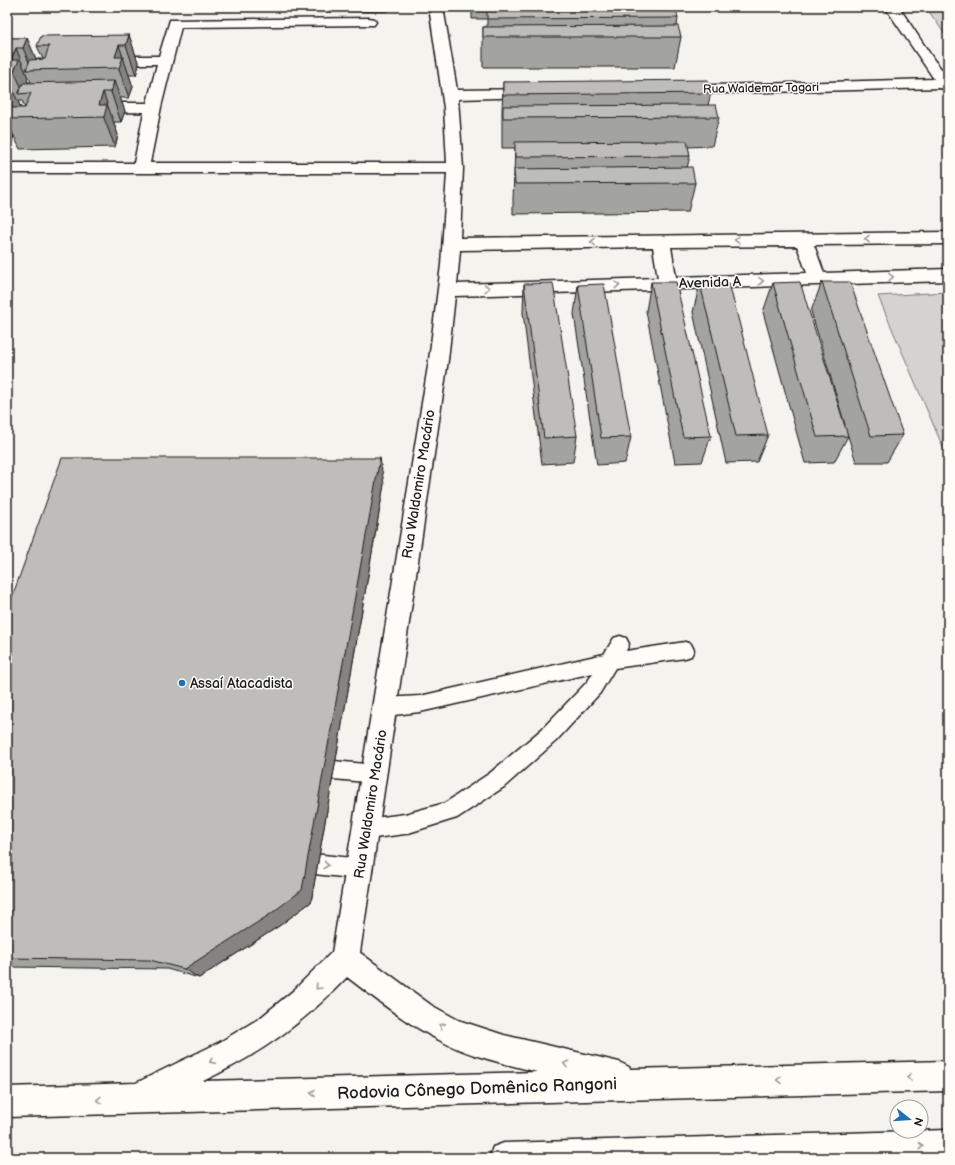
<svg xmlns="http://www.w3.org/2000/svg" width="955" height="1165" font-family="'Balsamiq Sans',sans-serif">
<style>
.green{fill:#d4d3cf;stroke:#787876}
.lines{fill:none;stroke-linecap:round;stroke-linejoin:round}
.service-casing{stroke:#1c1c1c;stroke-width:3}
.minor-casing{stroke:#1c1c1c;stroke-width:3}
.motorway-casing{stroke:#1c1c1c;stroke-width:3}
.service{fill:#fdfcf7;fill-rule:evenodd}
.minor{fill:#fdfcf7;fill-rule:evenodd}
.motorway{fill:#fdfcf7;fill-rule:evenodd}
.wall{fill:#a3a3a0;stroke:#1c1c1c;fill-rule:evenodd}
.shaded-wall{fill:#858482;stroke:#1c1c1c}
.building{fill:#bebdba;stroke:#1c1c1c}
.oneway{stroke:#989794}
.poi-dot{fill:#1f6fb2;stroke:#fdfcf7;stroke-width:1.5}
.labels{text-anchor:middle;stroke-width:3;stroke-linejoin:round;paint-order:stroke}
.far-street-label{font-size:12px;fill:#1c1c1c;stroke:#fdfcf7}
.street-label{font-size:14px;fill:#1c1c1c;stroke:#fdfcf7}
.poi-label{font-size:14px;fill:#1c1c1c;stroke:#fdfcf7;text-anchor:start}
.near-street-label{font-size:17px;fill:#1c1c1c;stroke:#fdfcf7}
</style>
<rect width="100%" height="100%" fill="#f4f3ee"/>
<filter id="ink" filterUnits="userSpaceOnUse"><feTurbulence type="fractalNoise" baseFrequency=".025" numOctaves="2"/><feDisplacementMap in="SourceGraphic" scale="8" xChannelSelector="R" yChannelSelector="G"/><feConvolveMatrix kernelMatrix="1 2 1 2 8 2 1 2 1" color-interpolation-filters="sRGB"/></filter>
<g filter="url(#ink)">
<path class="green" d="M926,7H948V39Z
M948,292V459L878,296Z"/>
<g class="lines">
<g class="service-casing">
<path id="service" d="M620,636L626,638L629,644L626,651L685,642L691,644L694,650L691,656L685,658L615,668L600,693L556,741L504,787L457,818L405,834L367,839L360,836L357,829L360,822L367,819L405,814L445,803L490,773L542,729L588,681L593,673L420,712L385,716L378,713L376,707L378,701L385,698L420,696L604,654L614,638Z
M312,759L376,765L383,767L386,774L383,781L376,783L312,777L305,774L302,768L305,762Z
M295,852L361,859L368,862L371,869L368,876L361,879L295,872L288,869L285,862L288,855Z"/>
</g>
<g class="minor-casing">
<path id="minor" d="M429,7H443L457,90L533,89L538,90L540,93L538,96L533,97L458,99L463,168L460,238L948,232V244L814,245L824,273L948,269V281L455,296L448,360L359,959L355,969L345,973L335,969L331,959L429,360L441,265L447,173H7V163H134L144,112L94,113L89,111L86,108L89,105L94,103H147L157,64H108L103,63L101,60L103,57L108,56H159L170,20L369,18L374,19L376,22L374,25L181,27L161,107L150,163H447L444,108ZM797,246L807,273L676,277L671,247ZM653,247L658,278L457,284L460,250Z
M885,7H899L934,60L948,77V91L941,88L680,94L675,93L673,90L675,87L680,86L934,79Z"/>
</g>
<g class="motorway-casing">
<path id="motorway" d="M345,945L355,949L431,1005L458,1020L504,1035L619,1062L629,1067L630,1069L948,1061V1091L7,1117V1087L136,1083L220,1042L260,1018L294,990L335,949ZM347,977C377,1000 407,1024 441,1041C469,1056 506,1064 537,1072L203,1081C263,1052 301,1025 347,977Z
M948,1130V1158H489L493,1147L504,1143Z"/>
</g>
<use href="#service" class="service"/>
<use href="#minor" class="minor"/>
<use href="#motorway" class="motorway"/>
</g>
<path class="wall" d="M302,7H388V11L303,12Z
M472,7H657L678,18L677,26L681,37L675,67H483V27H487V19H472Z
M129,35L139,65L136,75H129L133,87L129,98H120L125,111L121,122H114V123L118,135L115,147L20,149L14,136L9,149H7V38H27L36,59H43L37,46ZM28,78H29L31,82H28L27,80ZM18,101H22L25,108H21Z
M503,82L711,93L708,105L719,117L712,146L688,147L690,156L687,168L695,183L688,212L513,214V199L515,148H502V112Z
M651,282L711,436L702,462L675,463L646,311Z
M822,282L903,435L887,462H856L848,436L834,462L805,463L763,312L773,283L845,425L811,311Z
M700,283L768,435L757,462L726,463L693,312Z
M524,284L577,436L573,462L542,464L523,313Z
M578,285L631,437L625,463L597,465L574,314Z
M384,484L311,902L279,926L199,978L167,969L7,967V611Z"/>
<path class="shaded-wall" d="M129,35L139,65L136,75L126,45Z
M27,38L40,68L32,70L23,48Z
M119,45L133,87L129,98L115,57Z
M16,48L28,78L27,80L31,90L24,93L14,71L11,60Z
M114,81L125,111L121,122L111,92Z
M9,82L23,112L16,119L7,99V87Z
M103,92L118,135L115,147L99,105Z
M7,122L14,136L9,149L7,145Z
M380,458L384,484L311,902L279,926L199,978L184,969Z"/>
<path class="building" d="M676,7L678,18L487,19V8Z
M678,26L681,37H483V27Z
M129,35L126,45H119L115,57H123L119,68L26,70L30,60L45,59L49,46H37L41,36Z
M7,38H27L23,48H16L11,60H19L14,71H7Z
M708,80L711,93L503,95V82Z
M114,81L111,92H103L99,105H107L104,117L7,119V116L10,108H25L31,93L18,94L23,83Z
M7,82H9L7,87Z
M716,105L719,117L503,118V106Z
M687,141L690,156L515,157V142Z
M692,167L695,183L515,184L514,169Z
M651,282H676L711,436L683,437Z
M800,282L848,436L817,437L773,283Z
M822,282H850L903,435L871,436Z
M553,283L577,436L544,438L524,284Z
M700,283H729L768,435L736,436Z
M604,284L631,437L601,438L578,285Z
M62,458H380L302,890L269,915L184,969L150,960L7,958V611Z"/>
<defs><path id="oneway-chevron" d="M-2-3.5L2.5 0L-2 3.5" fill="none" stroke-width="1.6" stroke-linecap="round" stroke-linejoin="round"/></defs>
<g class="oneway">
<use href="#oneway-chevron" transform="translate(867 239) rotate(179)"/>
<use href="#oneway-chevron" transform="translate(737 240) rotate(179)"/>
<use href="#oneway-chevron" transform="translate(593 242) rotate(179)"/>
<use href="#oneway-chevron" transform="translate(891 277) rotate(-2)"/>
<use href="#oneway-chevron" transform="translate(761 281) rotate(-2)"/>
<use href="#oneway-chevron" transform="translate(617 285) rotate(-2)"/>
<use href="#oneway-chevron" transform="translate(487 288) rotate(-2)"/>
<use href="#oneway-chevron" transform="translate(326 865) rotate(6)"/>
<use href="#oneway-chevron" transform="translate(318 987) rotate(134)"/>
<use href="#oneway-chevron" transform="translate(442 1026) rotate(-152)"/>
<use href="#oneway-chevron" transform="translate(212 1061) rotate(154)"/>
<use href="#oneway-chevron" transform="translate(566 1064) rotate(-166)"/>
<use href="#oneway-chevron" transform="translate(909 1077) rotate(179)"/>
<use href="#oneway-chevron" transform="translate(779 1080) rotate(179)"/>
<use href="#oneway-chevron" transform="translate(313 1093) rotate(178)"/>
<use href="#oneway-chevron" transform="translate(99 1100) rotate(178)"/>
<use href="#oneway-chevron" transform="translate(921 1146) rotate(-2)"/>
</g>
</g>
<circle class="poi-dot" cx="182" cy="683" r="4"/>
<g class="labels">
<g class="far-street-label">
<text transform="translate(761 88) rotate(-1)" y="4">Rua Waldemar Tagari</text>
</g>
<g class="street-label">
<text transform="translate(710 282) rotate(-2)" y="5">Avenida A</text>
<text transform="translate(418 484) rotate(-81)" y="5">Rua Waldomiro Macário</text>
<text transform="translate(370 804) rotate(-81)" y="5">Rua Waldomiro Macário</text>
</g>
<g class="poi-label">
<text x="190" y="688">Assaí Atacadista</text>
</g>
<g class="near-street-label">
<text transform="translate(477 1088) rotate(-2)" y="6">Rodovia Cônego Domênico Rangoni</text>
</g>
</g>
<rect width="955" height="1165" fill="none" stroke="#fdfcf7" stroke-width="24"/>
<rect x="12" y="12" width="931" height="1141" fill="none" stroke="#1c1c1c" stroke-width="1.5" filter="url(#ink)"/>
<g transform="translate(909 1119) rotate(107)"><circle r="19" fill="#fdfcf7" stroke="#a3a29f"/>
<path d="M0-3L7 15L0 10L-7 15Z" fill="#1f6fb2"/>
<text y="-6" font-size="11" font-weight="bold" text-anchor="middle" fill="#1c1c1c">N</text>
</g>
</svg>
